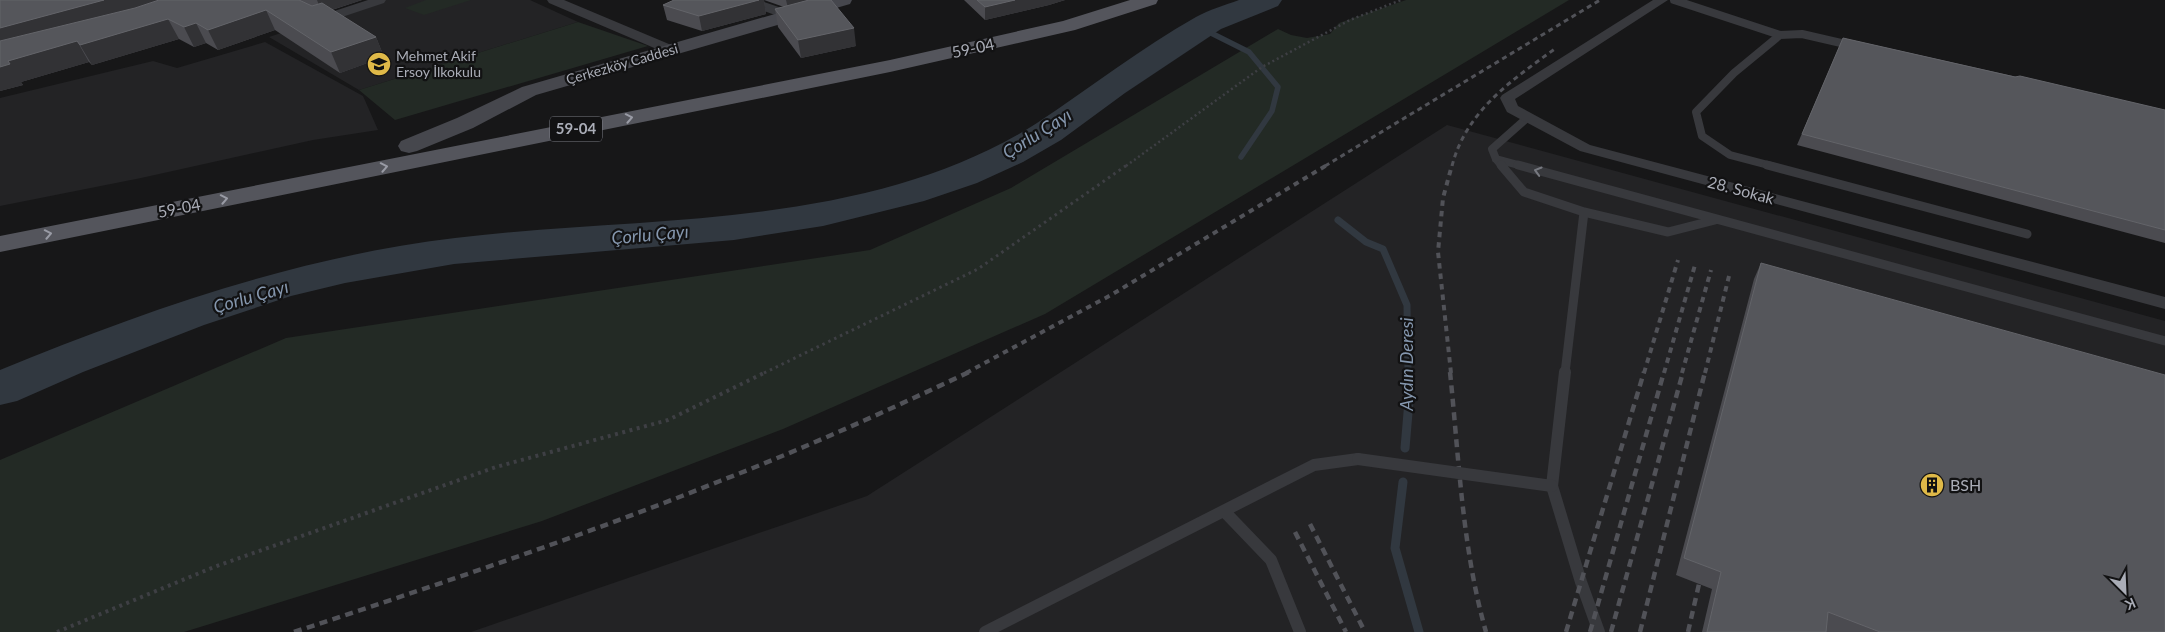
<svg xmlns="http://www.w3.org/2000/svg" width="2165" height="632" font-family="Lato,sans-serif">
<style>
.built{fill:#232325}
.green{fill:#232a25}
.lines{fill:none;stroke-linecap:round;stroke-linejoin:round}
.stream-far2{stroke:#313840;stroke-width:5.5}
.stream-far1{stroke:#313840;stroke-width:7}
.stream{stroke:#313840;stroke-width:9}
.river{fill:#313840;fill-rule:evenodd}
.path-far2{stroke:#3e3f44;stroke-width:2.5;stroke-dasharray:2 3;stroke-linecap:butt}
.path-far1{stroke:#3e3f44;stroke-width:3;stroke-dasharray:2.5 4;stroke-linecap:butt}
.path{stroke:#3e3f44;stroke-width:4;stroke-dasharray:3 4.5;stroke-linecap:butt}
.service-far2{stroke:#38393d;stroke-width:8}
.service-far1{stroke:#38393d;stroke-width:9}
.service{stroke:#38393d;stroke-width:12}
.minor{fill:#38393d;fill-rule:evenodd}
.secondary{fill:#46474d;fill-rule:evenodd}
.primary{fill:#54555c;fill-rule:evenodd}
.rail-far2{stroke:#515258;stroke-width:3;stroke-dasharray:5 4;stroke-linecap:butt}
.rail-far1{stroke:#515258;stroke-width:4;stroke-dasharray:5.5 5;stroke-linecap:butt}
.rail{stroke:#515258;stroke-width:4.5;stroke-dasharray:8 5.5;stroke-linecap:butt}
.service-bridge{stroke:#38393d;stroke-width:12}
.wall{fill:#4b4b50}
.shaded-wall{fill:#323235}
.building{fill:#55565b;stroke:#636469}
.oneway{stroke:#999ba5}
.oneway2{stroke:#777980}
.labels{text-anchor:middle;stroke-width:4.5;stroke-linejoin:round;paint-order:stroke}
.far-poi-label{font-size:14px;fill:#aaadb7;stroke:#121213;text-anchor:start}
.far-street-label{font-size:14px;fill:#aaadb7;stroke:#121213}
.shield{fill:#121213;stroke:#7c7e86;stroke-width:1}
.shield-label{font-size:15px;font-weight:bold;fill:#aaadb7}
.street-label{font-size:16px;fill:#aaadb7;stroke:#121213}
.poi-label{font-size:16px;fill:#aaadb7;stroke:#121213;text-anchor:start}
.water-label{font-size:18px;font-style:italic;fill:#8597ae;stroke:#121213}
</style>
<rect width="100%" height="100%" fill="#171718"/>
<path class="built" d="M380,0H530L578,22L359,90L269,37Z
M265,42L363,96L378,130L313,140L141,178L0,206V98L153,61L177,68Z
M1447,125L2165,321V632H471L867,496Z"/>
<path class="green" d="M426,0H471L424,15L405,8Z
M1406,0H1569L1045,314L783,429L542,521L184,632H0V460L286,338L870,250L1011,188L1278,29L1291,35L1307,38L1330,34L1339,23Z
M578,22L648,46L395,120L359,90Z"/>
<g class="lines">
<path class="stream-far2" d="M1201,28L1249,52L1278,87L1272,111L1241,157"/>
<path class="stream-far1" d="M1338,220L1366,242L1383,249L1407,305L1408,373"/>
<path class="stream" d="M1405,448L1409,401L1408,372
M1403,482L1395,548L1419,632"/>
<path class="river" d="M1239,0H1282L1278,6L1221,29L1125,93L1061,140L1023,162L977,183L924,201L823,226L734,240L454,264L345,283L291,296L204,325L83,372L17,401L0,405V370C146,310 297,257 455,238C603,220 754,226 899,184C947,170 995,150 1037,123C1090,88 1141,48 1196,17C1209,10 1225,5 1239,0Z"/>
<path class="path-far2" d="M1126,166L1262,67L1350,20L1401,0"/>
<path class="path-far1" d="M764,373L978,269L1127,165"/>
<path class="path" d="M57,632L214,567L496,467L668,420L766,372"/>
<path class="service-far2" d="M1674,0L1780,35L1802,34L1854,46
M1496,159L1522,166
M1502,166L1496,159L1492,149L1527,118
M1772,166L1730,155L1702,136L1696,112L1734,73L1780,35"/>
<path class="service-far1" d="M1501,165L1524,192L1584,212L1668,232L1715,220
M1518,165L2165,341
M1767,165L2027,234
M1565,373L1584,212"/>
<path class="service" d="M1565,372L1552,486L1581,582L1599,632
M1224,511L1271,560L1300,632
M985,632L1314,465L1358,459"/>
<path class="minor" d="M274,0H290L322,15L368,0H386L384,3L321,24L276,3Z
M547,0H564L676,47L678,50L676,53H666L549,3Z
M740,0H758L796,13L797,16L796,19H786L742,3Z
M1653,0H1668L1515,99L1518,106L1590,145L2165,297V309L1580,151L1507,112L1500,98L1502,95Z"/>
<path class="secondary" d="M823,0H852L850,4L536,95L473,128L417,151L409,153L401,151L398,146L401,141L457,118L522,87Z"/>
<path class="primary" d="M1130,0H1158L1156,4L1075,30L890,72L0,252V236L890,60L1063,21Z"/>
<path class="rail-far2" d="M1325,166L1600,0
M1452,166C1466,111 1512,80 1556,48"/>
<path class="rail-far1" d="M966,373L1111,295L1327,165
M1451,373L1438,252L1443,198L1452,165
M1644,373L1678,260
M1664,373L1695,265
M1682,373L1711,270
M1705,373L1730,272"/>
<path class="rail" d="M1450,372C1459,458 1462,548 1486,632
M1310,524L1365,632
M1295,532L1346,632
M294,632C437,585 580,537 720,481C805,448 887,411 969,372
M1566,632L1644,372
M1590,632L1664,372
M1611,632L1683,372
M1640,632L1705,372
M1688,632L1702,571"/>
<path class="service-bridge" d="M1358,459L1552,486"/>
</g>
<path class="wall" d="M0,0H362L332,10L376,37L384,57L340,73L275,30L218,50L206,43L194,47L179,39L92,65L89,62L21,82L23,85L0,91Z
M674,0H764L766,14L702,31L667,20L663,5Z
M764,0H831L856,46L801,58L778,27L775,9L784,7Z
M964,0H1065L1049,5L985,20Z
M1843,38L2165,110V243L1797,145Z
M1761,263L2165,632H1702L1712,589L1676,575L1754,279Z"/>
<path class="shaded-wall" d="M104,0H185L0,52V28Z
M317,0H362L322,13Z
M759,0H764L766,14L702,31L699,16Z
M786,0H816L788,8Z
M1015,0H1065L1049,5L985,20V7Z
M266,10L275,30L218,50L208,30Z
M168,19L179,39L92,65L80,45Z
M196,23L206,43L194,47L184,27Z
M854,28L856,46L801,58L798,40Z
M376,37L384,57L340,73L331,52Z
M77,41L89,62L21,82L23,85L0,91V67L8,61Z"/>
<path class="building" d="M0,0H104L0,28Z
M159,0H299L312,6L322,3L376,37L331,52L266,10L208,30L196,23L184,27L168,19L80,45L77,41L8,61L10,64L0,67V41L135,8Z
M674,0H759L699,16L663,5Z
M809,0H831L854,28L798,40L775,9Z
M977,0H1015L985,7Z
M1843,38L2015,77L2020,76L2165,110V230L1802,134Z
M1761,263L2165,375V632H1880L1828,612L1826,632H1707L1721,572L1684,558Z"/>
<defs><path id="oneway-chevron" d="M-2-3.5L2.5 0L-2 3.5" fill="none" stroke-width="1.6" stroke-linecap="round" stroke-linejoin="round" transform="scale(1.25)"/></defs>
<g class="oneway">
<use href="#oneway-chevron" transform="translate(629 118) rotate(-11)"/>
<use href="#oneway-chevron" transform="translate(384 167) rotate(-11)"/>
<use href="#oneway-chevron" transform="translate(224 199) rotate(-11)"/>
<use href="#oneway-chevron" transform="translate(48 234) rotate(-11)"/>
</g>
<use class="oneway2" href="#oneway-chevron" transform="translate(1538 171) rotate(-164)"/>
<defs>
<g id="school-disc" transform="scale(1.25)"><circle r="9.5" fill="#dfb948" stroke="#121213"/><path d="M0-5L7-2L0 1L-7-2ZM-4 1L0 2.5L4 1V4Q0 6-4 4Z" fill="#111"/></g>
<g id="building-disc" transform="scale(1.25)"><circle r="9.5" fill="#dfb948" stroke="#121213"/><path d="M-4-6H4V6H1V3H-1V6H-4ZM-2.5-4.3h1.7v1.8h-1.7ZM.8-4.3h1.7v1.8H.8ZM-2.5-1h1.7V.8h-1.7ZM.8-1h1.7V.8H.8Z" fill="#111"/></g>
</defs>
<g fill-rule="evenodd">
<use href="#school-disc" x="379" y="64"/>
<use href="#building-disc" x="1932" y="485"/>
</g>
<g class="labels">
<g class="far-poi-label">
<text x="396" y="61">Mehmet Akif<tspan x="396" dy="16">Ersoy İlkokulu</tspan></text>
</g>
<g class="far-street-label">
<text transform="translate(622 64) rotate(-16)" y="5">Çerkezköy Caddesi</text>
</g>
<rect class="shield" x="550" y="116.5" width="52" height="25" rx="4"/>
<g class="shield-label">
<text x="576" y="134">59-04</text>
</g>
<g class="street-label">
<text transform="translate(973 48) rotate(-12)" y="6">59-04</text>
<text transform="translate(1741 190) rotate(15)" y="6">28. Sokak</text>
<text transform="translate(179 208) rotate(-11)" y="6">59-04</text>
</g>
<g class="poi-label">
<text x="1950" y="491">BSH</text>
</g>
<g class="water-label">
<text transform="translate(1037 134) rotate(-32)" y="6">Çorlu Çayı</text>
<text transform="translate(650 235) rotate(-5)" y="6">Çorlu Çayı</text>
<text transform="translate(251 297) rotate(-16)" y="6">Çorlu Çayı</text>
<text transform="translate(1407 364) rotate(-90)" y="6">Aydın Deresi</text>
</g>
</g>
<g transform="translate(2125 592) rotate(156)" stroke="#121213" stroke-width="4" paint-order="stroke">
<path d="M0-4L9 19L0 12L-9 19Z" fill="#aaadb7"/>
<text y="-8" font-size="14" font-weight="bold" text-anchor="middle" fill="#aaadb7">K</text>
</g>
</svg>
